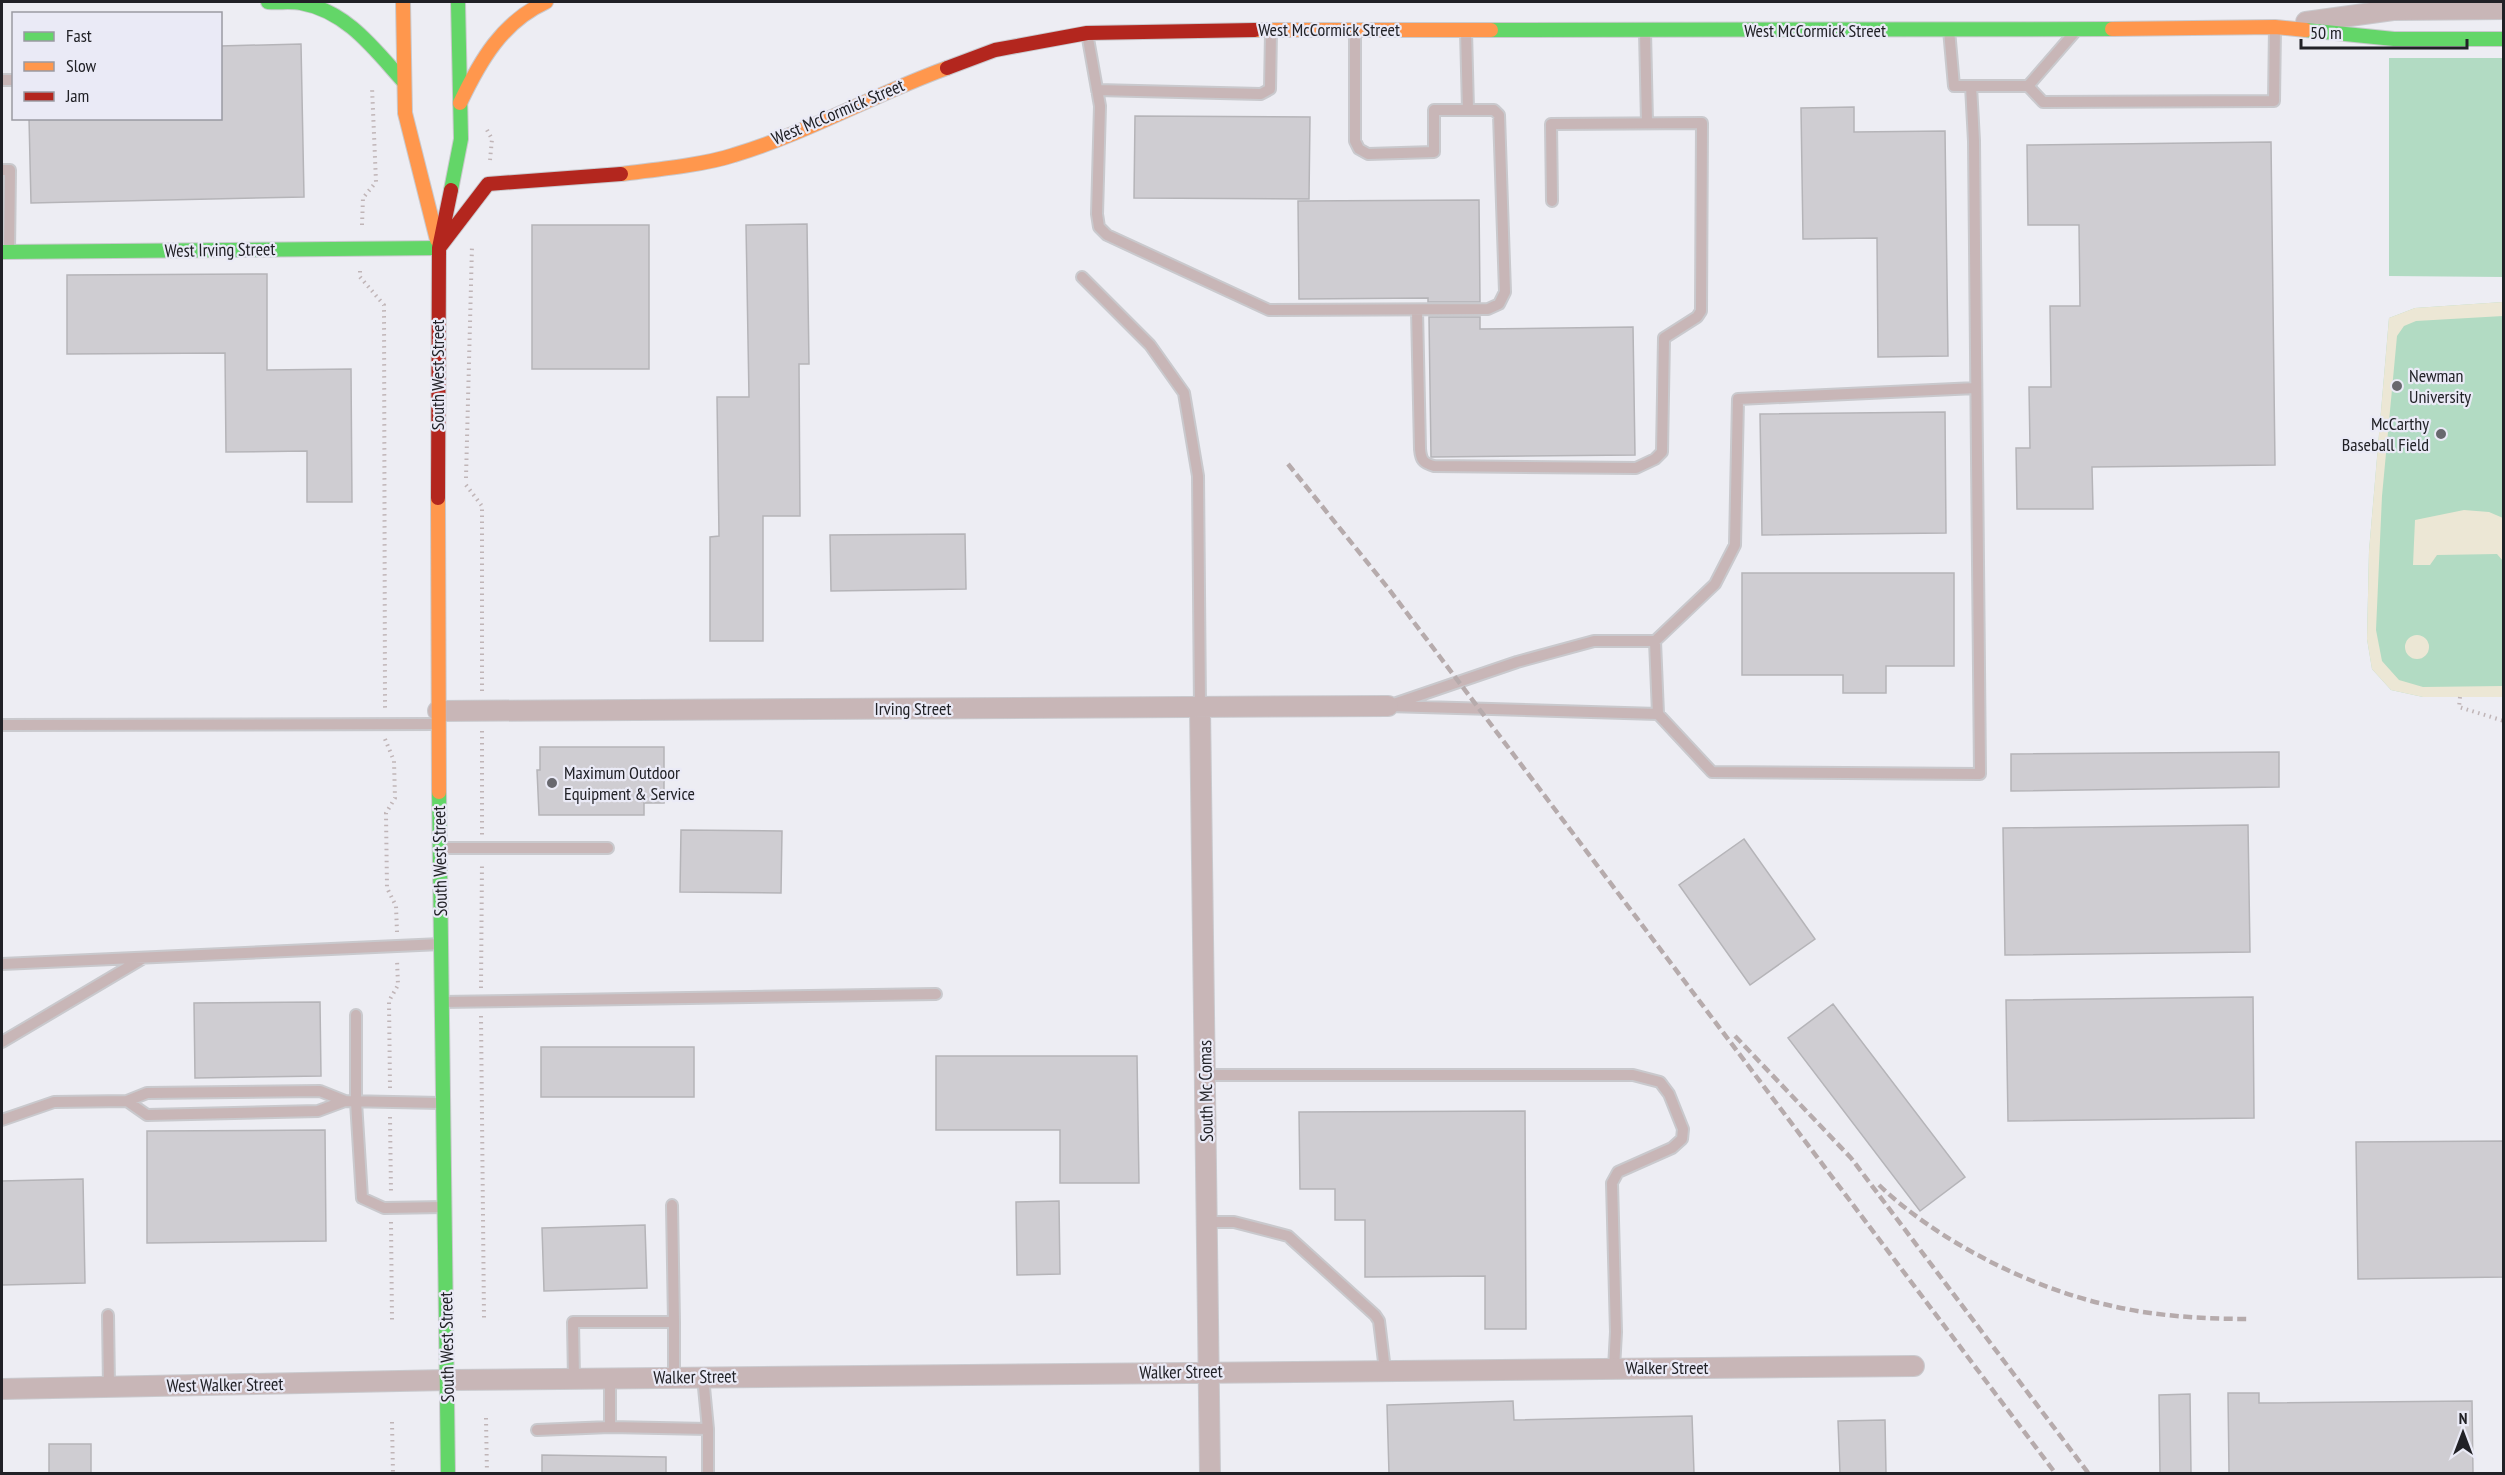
<svg xmlns="http://www.w3.org/2000/svg" width="2505" height="1475" font-family="'PT Sans Narrow',sans-serif">
<style>
.green{fill:#b2dbc3}
.sand{fill:#ece7d5}
.building{fill:#cfcdd2;stroke:#b5b4b8;stroke-width:1.5}
.lines{fill:none;stroke-linecap:round;stroke-linejoin:round}
.lane-casing{stroke:#c9c9cd;stroke-width:14}
.street-casing{stroke:#c9c9cd;stroke-width:22}
.fast-casing{stroke:#c9c9cd;stroke-width:16}
.slow-casing{stroke:#c9c9cd;stroke-width:16}
.jam-casing{stroke:#c9c9cd;stroke-width:16}
.path{stroke:#c0b5b7;stroke-width:4;stroke-dasharray:1.5 4.5;stroke-linecap:butt}
.lane{stroke:#c8b6b7;stroke-width:10}
.street{stroke:#c8b6b7;stroke-width:20}
.fast{stroke:#63d668;stroke-width:14}
.slow{stroke:#ff974d;stroke-width:14}
.jam{stroke:#b3261e;stroke-width:14}
.rail{stroke:#b6abac;stroke-width:4.5;stroke-dasharray:9 4.5;stroke-linecap:butt}
.poi-dot{fill:#68686e;stroke:#eaeaf6;stroke-width:2}
.labels{text-anchor:middle;stroke-width:4.5;stroke-linejoin:round;paint-order:stroke}
.street-label{font-size:18px;fill:#212126;stroke:#eaeaf6}
.poi-label{font-size:18px;fill:#212126;stroke:#eaeaf6;text-anchor:start}
</style>
<rect width="100%" height="100%" fill="#ededf3"/>
<path class="green" d="M2389,58H2503V277L2389,276Z
M2503,302V697H2423L2391,690L2372,669L2367,639L2369,551L2389,318L2415,308Z"/>
<path class="sand" d="M2503,302V316L2416,321L2404,326L2397,336L2382,496L2376,630L2382,661L2399,680L2423,687L2503,686V697H2423L2391,690L2372,669L2367,639L2369,551L2389,318L2415,308Z
M2464,510L2489,512L2503,518V561L2497,554L2437,555L2430,565H2413L2415,520Z
M2405 647a12 12 0 1 1 24 0a12 12 0 1 1-24 0Z"/>
<path class="building" d="M301,44L304,197L31,203L29,118H220V46Z
M1854,107V132L1945,131L1948,356L1878,357L1877,238L1803,239L1801,108Z
M1135,116L1310,117L1309,199L1134,198Z
M2271,142L2275,465L2092,467L2093,509H2017L2016,448H2030L2029,387H2051L2050,306H2080L2079,225H2028L2027,145Z
M1479,200L1480,302H1428V298L1299,299L1298,201Z
M807,224L809,364H799L800,516H763V641H710V537L719,536L717,397H749L746,225Z
M532,225H649V369H532Z
M267,274V370L351,369L352,502H307V451L226,452L225,353L67,354V275Z
M1429,317H1480V329L1633,327L1635,455L1431,457Z
M1945,412L1946,533L1762,535L1760,414Z
M965,534L966,589L831,591L830,535Z
M1742,573H1954V666H1886V693H1843V675H1742Z
M540,747H664V803H644V815H539L537,770H540Z
M2279,752V787L2011,791V754Z
M2248,825L2250,952L2005,955L2003,828Z
M681,830L782,831L781,893L680,892Z
M1744,839L1815,939L1750,985L1679,885Z
M2253,997L2254,1118L2008,1121L2006,1000Z
M320,1002L321,1076L195,1078L194,1003Z
M1833,1004L1965,1177L1920,1211L1788,1038Z
M541,1047H694V1097H541Z
M936,1056H1137L1139,1183H1060V1130H936Z
M1525,1111L1526,1329H1485V1276L1365,1277V1220H1335V1189H1300L1299,1112Z
M325,1130L326,1241L147,1243V1131Z
M2504,1141V1277L2358,1279L2356,1142Z
M83,1179L85,1283L2,1285V1181Z
M1059,1201L1060,1274L1017,1275L1016,1202Z
M645,1225L647,1288L544,1291L542,1228Z
M2228,1393H2259V1403L2472,1401L2473,1473H2229Z
M2190,1394L2191,1473H2160L2159,1395Z
M1513,1401L1514,1420L1692,1416L1694,1473H1389L1387,1405Z
M1885,1420L1886,1473H1840L1838,1421Z
M49,1444H91V1473H49Z
M542,1455L666,1457V1473H542Z"/>
<g class="lines">
<g class="lane-casing">
<path id="lane" d="M1949,30L1954,86H2028L2074,33
M1466,31L1468,110
M1645,31L1647,123
M1087,33L1100,106L1097,214L1099,227L1107,235L1269,310L1488,309L1499,304L1505,292L1499,115L1494,110H1434V152L1368,154L1359,149L1355,141V31
M2,80H14
M2028,86L2043,102L2274,101L2275,27
M1097,90L1261,94L1270,89L1271,32
M2,170H10L9,252
M1082,277L1150,345L1184,393L1198,476L1200,708
M1417,310L1420,449C1421,460 1423,463 1434,466L1636,468L1655,459L1662,452L1664,338L1697,317L1701,311L1702,123L1551,124L1552,201
M1655,641L1715,584L1735,545L1738,399L1976,388
M1658,714L1655,641H1594L1517,662L1388,706L1658,714L1712,772L1980,774L1974,141L1971,86
M2,725L438,724
M440,848H608
M2,964L441,944
M442,1002L936,994
M356,1015V1102L362,1198L384,1208L445,1207
M2,1042L142,959
M1205,1075H1633L1660,1082L1669,1094L1683,1129L1682,1139L1672,1148L1618,1172L1612,1183L1616,1332L1614,1368
M127,1101L147,1115L318,1111L345,1101
M2,1120L54,1102L127,1101L147,1093L320,1091L345,1101L441,1103
M672,1205L674,1322
M1208,1222H1234L1288,1236L1375,1315L1379,1321L1385,1370
M108,1315L109,1388
M703,1377L708,1429
M610,1378V1427
M574,1379L573,1322H674V1378
M537,1430L610,1427L708,1429V1474"/>
</g>
<g class="street-casing">
<path id="street" d="M2306,22L2393,10L2504,9
M1200,708L1210,1474
M438,711L1388,706
M2,1389L448,1380L1914,1366"/>
</g>
<g class="fast-casing">
<path id="fast" d="M268,2C279,3 290,1 301,3C347,11 375,50 404,82
M1491,30L2112,29
M2306,30L2394,39H2504
M451,190L461,139L458,2
M2,252L439,248
M439,792L448,1474"/>
</g>
<g class="slow-casing">
<path id="slow" d="M403,2L405,113L437,240
M2112,29L2275,27L2306,30
M1255,30H1491
M460,103C480,61 502,22 546,2
M621,174C653,170 704,165 734,155C807,133 875,94 947,68
M438,498L439,792"/>
</g>
<g class="jam-casing">
<path id="jam" d="M947,68L995,50L1087,33L1255,30
M439,248L488,184L621,174
M438,498L439,248L451,190"/>
</g>
<path class="path" d="M487,130L492,139L490,160
M362,225L363,198L376,182L372,87
M360,271V277L384,305L385,711
M466,478L472,246
M466,485L482,506V691
M2460,697L2459,707L2504,721
M482,731V835
M385,739L394,761L395,798L386,813L387,888L396,906L397,932
M481,988L482,863
M481,1016L484,1318
M390,1088L389,1001L398,985L397,960
M390,1117L391,1193
M391,1222L392,1320
M486,1418L487,1474
M392,1422L393,1474"/>
<use href="#lane" class="lane"/>
<use href="#street" class="street"/>
<use href="#fast" class="fast"/>
<use href="#slow" class="slow"/>
<use href="#jam" class="jam"/>
<path class="rail" d="M1288,464L1388,588L2056,1474
M1735,1036L1851,1158L2089,1474
M1879,1185C1936,1240 2030,1288 2108,1305C2153,1316 2202,1319 2249,1319"/>
</g>
<g class="poi-dot">
<circle cx="2397" cy="386" r="6"/>
<circle cx="2441" cy="434" r="6"/>
<circle cx="552" cy="783" r="6"/>
</g>
<g class="labels">
<g class="street-label">
<text x="1329" y="36">West McCormick Street</text>
<text x="1815" y="37">West McCormick Street</text>
<text transform="translate(838 112) rotate(-23)" y="6">West McCormick Street</text>
<text transform="translate(220 250) rotate(-1)" y="6">West Irving Street</text>
<text transform="translate(438 375) rotate(-90)" y="6">South West Street</text>
<text x="913" y="715">Irving Street</text>
<text transform="translate(440 861) rotate(-91)" y="6">South West Street</text>
<text transform="translate(1206 1091) rotate(-91)" y="6">South Mc Comas</text>
<text transform="translate(447 1347) rotate(-91)" y="6">South West Street</text>
<text x="1667" y="1374">Walker Street</text>
<text transform="translate(1181 1372) rotate(-1)" y="6">Walker Street</text>
<text transform="translate(695 1377) rotate(-1)" y="6">Walker Street</text>
<text transform="translate(225 1385) rotate(-1)" y="6">West Walker Street</text>
</g>
<g class="poi-label">
<text x="2409" y="382">Newman<tspan x="2409" dy="21">University</tspan></text>
<text x="2429" y="430" text-anchor="end">McCarthy<tspan x="2429" dy="21">Baseball Field</tspan></text>
<text x="564" y="779">Maximum Outdoor<tspan x="564" dy="21">Equipment &amp; Service</tspan></text>
</g>
</g>
<rect width="2505" height="1475" fill="none" stroke="#212126" stroke-width="6"/>
<rect x="12" y="12" width="210" height="108" fill="#eaeaf6" stroke="#9a9aa3" stroke-width="1.5"/>
<rect x="24" y="32" width="30" height="9" fill="#63d668" stroke="#9a9aa3" stroke-width="1.5"/>
<text x="66" y="42" font-size="18" fill="#212126">Fast</text>
<rect x="24" y="62" width="30" height="9" fill="#ff974d" stroke="#9a9aa3" stroke-width="1.5"/>
<text x="66" y="72" font-size="18" fill="#212126">Slow</text>
<rect x="24" y="92" width="30" height="9" fill="#b3261e" stroke="#9a9aa3" stroke-width="1.5"/>
<text x="66" y="102" font-size="18" fill="#212126">Jam</text>
<g transform="translate(2463 1433)" stroke="#eaeaf6" stroke-width="4.5" paint-order="stroke">
<path d="M0-4.5L10 22L0 15L-10 22Z" fill="#212126"/>
<text y="-9" font-size="16" font-weight="bold" text-anchor="middle" fill="#212126">N</text>
</g>
<path d="M2301 39v9h166v-9" fill="none" stroke="#212126" stroke-width="3"/>
<text x="2310" y="39" font-size="18" fill="#212126" stroke="#eaeaf6" stroke-width="4.5" paint-order="stroke">50 m</text>
</svg>
